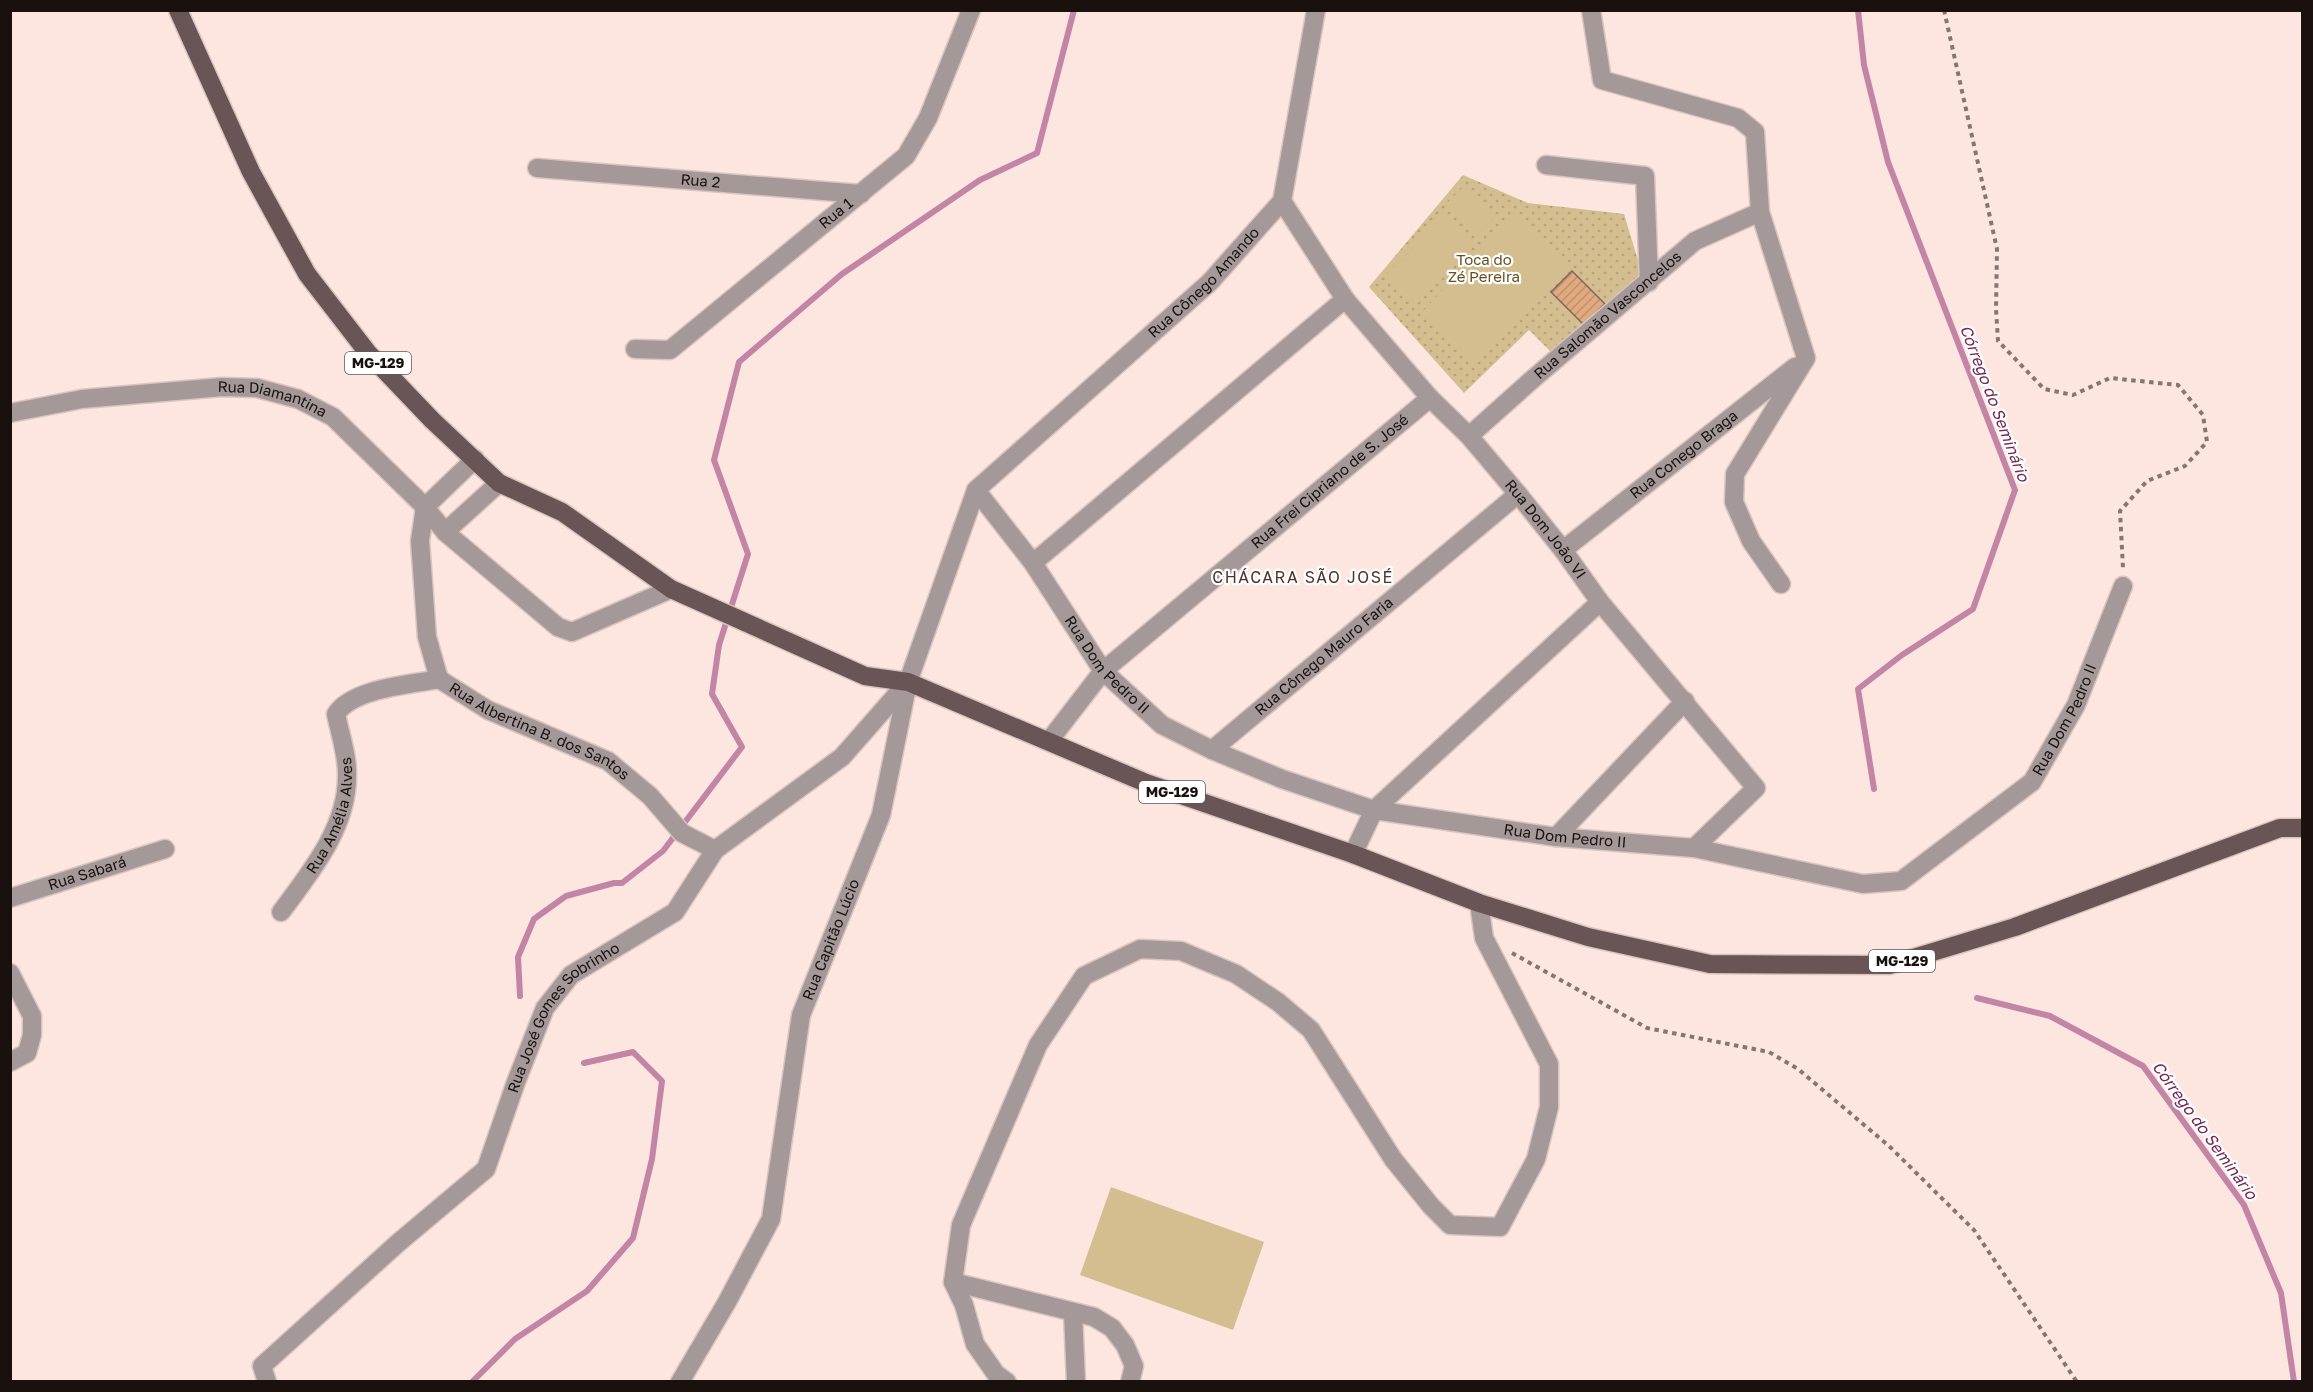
<svg xmlns="http://www.w3.org/2000/svg" width="2313" height="1392" font-family="'Golos Text',sans-serif">
<style>
.park{fill:url(#park-dots)}
.pitch{fill:#d4bd8f}
.lines{fill:none;stroke-linecap:round;stroke-linejoin:round}
.stream{stroke:#c385a6;stroke-width:6}
.building{fill:url(#building-hatch);stroke:#7c695b;stroke-width:1.5}
.minor-casing{stroke:#d9c4bf;stroke-width:21}
.major-casing{stroke:#d9c4bf;stroke-width:21}
.path{stroke:#867672;stroke-width:4;stroke-dasharray:4.5 4.5;stroke-linecap:butt}
.minor{stroke:#a59899;stroke-width:18}
.major{stroke:#695456;stroke-width:18}
.labels{text-anchor:middle;stroke-width:4.5;stroke-linejoin:round;paint-order:stroke}
.shield{fill:#fff;stroke:#5f5857;stroke-width:1.5}
.shield-label{font-size:14px;font-weight:bold;fill:#1a110f}
.street-label{font-size:15px;fill:#1a110f;stroke:#fff}
.park-label{font-size:15px;fill:#665022;stroke:#fff}
.water-label{font-size:16px;font-style:italic;fill:#732955;stroke:#fff}
.neighbourhood-label{font-size:16px;letter-spacing:1.5px;fill:#4c3631;stroke:#fff}
</style>
<defs>
<pattern id="park-dots" width="8" height="8" patternUnits="userSpaceOnUse" patternTransform="scale(1.5)"><rect width="8" height="8" fill="#d4bd8f"/><path d="M2 2h.1M6 6h.1" fill="none" stroke="#b5a17a" stroke-width="1.8" stroke-linecap="round"/></pattern>
<pattern id="building-hatch" width="6" height="6" patternUnits="userSpaceOnUse" patternTransform="scale(1.5)"><rect width="6" height="6" fill="#e0a97e"/><path d="M-1 1l2-2M0 6l6-6M5 7l2-2" fill="none" stroke="#c0906c"/></pattern>
</defs>
<rect width="100%" height="100%" fill="#fde6e0"/>
<path class="park" d="M1463,175L1528,203L1624,214L1648,293L1562,363L1529,330L1464,393L1369,287Z"/>
<path class="pitch" d="M1464,186L1495,216L1478,234L1446,204Z
M1517,212L1570,263L1474,364L1421,313Z
M1445,215L1475,245L1414,307L1384,277Z
M1111,1187L1264,1242L1233,1330L1080,1275Z"/>
<g class="lines">
<path class="stream" d="M1858,10L1864,65L1888,162L2015,490L1973,609L1902,655L1858,689L1874,789
M520,996L518,957L534,919L566,896L614,883H622L663,851L742,747L712,694L719,645L748,554L714,460L739,362L842,274L980,180L1037,153L1074,10
M1977,998L2050,1016L2143,1066L2244,1205L2281,1293L2294,1382
M472,1382L515,1339L587,1291L633,1238L652,1159L662,1081L633,1052L584,1063"/>
</g>
<path class="building" d="M1572,271L1605,304L1584,325L1551,292Z"/>
<g class="lines">
<g class="minor-casing">
<g id="minor">
<path d="M1591,10L1602,80L1738,118L1755,132L1760,212L1806,358L1735,474L1734,502L1751,541L1781,584"/>
<path d="M1546,165L1645,176L1649,282"/>
<path id="s1" d="M537,168L861,194"/>
<path id="s2" d="M1282,201L1345,299L1430,398L1469,436L1518,494L1563,550L1600,602L1756,788L1694,848"/>
<path id="s3" d="M635,349L670,350L906,156L928,118L971,10"/>
<path id="s4" d="M10,413L82,399L222,387L257,388L298,399L333,417L425,507L475,459"/>
<path id="s5" d="M1469,436L1534,378L1695,241L1760,212"/>
<path id="s6" d="M976,490L1033,563L1103,671L1162,725L1212,750L1282,779L1374,810L1556,837L1694,848L1863,884L1901,881L2032,782L2076,705L2123,586"/>
<path id="s7" d="M425,507L420,541L427,637L439,679L488,710L608,761L650,796L682,833L715,850"/>
<path d="M425,507L445,532L558,627L572,632L671,589"/>
<path d="M445,532L499,483"/>
<path id="s8" d="M1563,550L1795,367"/>
<path d="M1033,563L1345,299"/>
<path id="s9" d="M1049,741L1103,671L1430,398"/>
<path id="s10" d="M1212,750L1518,494"/>
<path d="M1556,837L1685,701"/>
<path d="M1353,854L1374,810L1600,602"/>
<path id="s11" d="M10,898L165,849"/>
<path id="s12" d="M281,912C310,873 347,828 347,777C348,757 340,734 336,714C353,688 410,685 439,679"/>
<path d="M10,973L32,1016V1035L27,1053L10,1062"/>
<path d="M953,1282L1094,1317L1112,1328L1125,1345L1134,1366L1130,1382"/>
<path d="M1073,1313L1076,1382"/>
<path id="s13" d="M267,1382L262,1366L398,1243L486,1169L516,1082L545,1008L571,975L675,912L715,850L842,757L907,683"/>
<path id="s14" d="M680,1382L727,1302L771,1219L801,1015L881,815L908,682L976,490L1210,282L1282,201L1316,10"/>
<path d="M1007,1382L996,1374L975,1344L964,1305L953,1282L961,1225L1038,1045L1084,976L1140,949L1181,951L1236,974L1278,1002L1311,1030L1393,1159L1431,1206L1450,1225L1500,1227L1536,1159L1549,1107V1064L1484,938L1479,903"/>
</g>
</g>
<g class="major-casing">
<path id="major" d="M178,10L251,172L307,274L368,353L432,420L499,483L562,512L671,589L865,676L908,682L1146,783L1353,854L1479,903L1588,937L1710,964L1890,965L2015,927L2280,828H2302"/>
</g>
<path class="path" d="M1944,10L1997,249L1996,309L1998,341L2044,389L2073,395L2110,378L2178,385L2203,415L2207,442L2185,466L2147,481L2120,511L2123,568
M1512,953L1647,1028L1769,1052L1798,1069L1889,1146L1974,1230L2077,1382"/>
<use href="#minor" class="minor"/>
<use href="#major" class="major"/>
</g>
<g class="labels">
<g class="shield">
<rect x="345" y="352" width="66" height="22" rx="4.5"/>
<rect x="1139" y="781" width="66" height="22" rx="4.5"/>
<rect x="1869" y="950" width="66" height="22" rx="4.5"/>
</g>
<g class="shield-label">
<text x="378" y="368">MG-129</text>
<text x="1172" y="797">MG-129</text>
<text x="1902" y="966">MG-129</text>
</g>
<g class="street-label">
<text dy="5" stroke="none"><textPath href="#s1" startOffset="164">Rua 2</textPath></text>
<text dy="5" stroke="none"><textPath href="#s3" startOffset="250">Rua 1</textPath></text>
<text dy="5" stroke="none"><textPath href="#s14" startOffset="1256">Rua Cônego Amando</textPath></text>
<text dy="5" stroke="none"><textPath href="#s5" startOffset="184">Rua Salomão Vasconcelos</textPath></text>
<text dy="5" stroke="none"><textPath href="#s4" startOffset="266">Rua Diamantina</textPath></text>
<text dy="5" stroke="none"><textPath href="#s8" startOffset="154">Rua Conego Braga</textPath></text>
<text dy="5" stroke="none"><textPath href="#s9" startOffset="384">Rua Frei Cipriano de S. José</textPath></text>
<text dy="5" stroke="none"><textPath href="#s2" startOffset="422">Rua Dom João VI</textPath></text>
<text dy="5" stroke="none"><textPath href="#s10" startOffset="146">Rua Cônego Mauro Faria</textPath></text>
<text dy="5" stroke="none"><textPath href="#s6" startOffset="219">Rua Dom Pedro II</textPath></text>
<text dy="5" stroke="none"><textPath href="#s6" startOffset="1298">Rua Dom Pedro II</textPath></text>
<text dy="5" stroke="none"><textPath href="#s7" startOffset="288">Rua Albertina B. dos Santos</textPath></text>
<text dy="5" stroke="none"><textPath href="#s12" startOffset="111">Rua Amélia Alves</textPath></text>
<text dy="5" stroke="none"><textPath href="#s6" startOffset="723">Rua Dom Pedro II</textPath></text>
<text dy="5" stroke="none"><textPath href="#s11" startOffset="81">Rua Sabará</textPath></text>
<text dy="5" stroke="none"><textPath href="#s14" startOffset="474">Rua Capitão Lúcio</textPath></text>
<text dy="5" stroke="none"><textPath href="#s13" startOffset="490">Rua José Gomes Sobrinho</textPath></text>
</g>
<g class="park-label">
<text x="1484" y="265">Toca do<tspan x="1484" dy="17">Zé Pereira</tspan></text>
</g>
<g class="water-label">
<text transform="translate(1995 403) rotate(69)" y="6">Córrego do Seminário</text>
<text transform="translate(2205 1130) rotate(54)" y="6">Córrego do Seminário</text>
</g>
<g class="neighbourhood-label">
<text x="1303" y="583">CHÁCARA SÃO JOSÉ</text>
</g>
</g>
<rect width="2313" height="1392" fill="none" stroke="#1a110f" stroke-width="24"/>
</svg>
